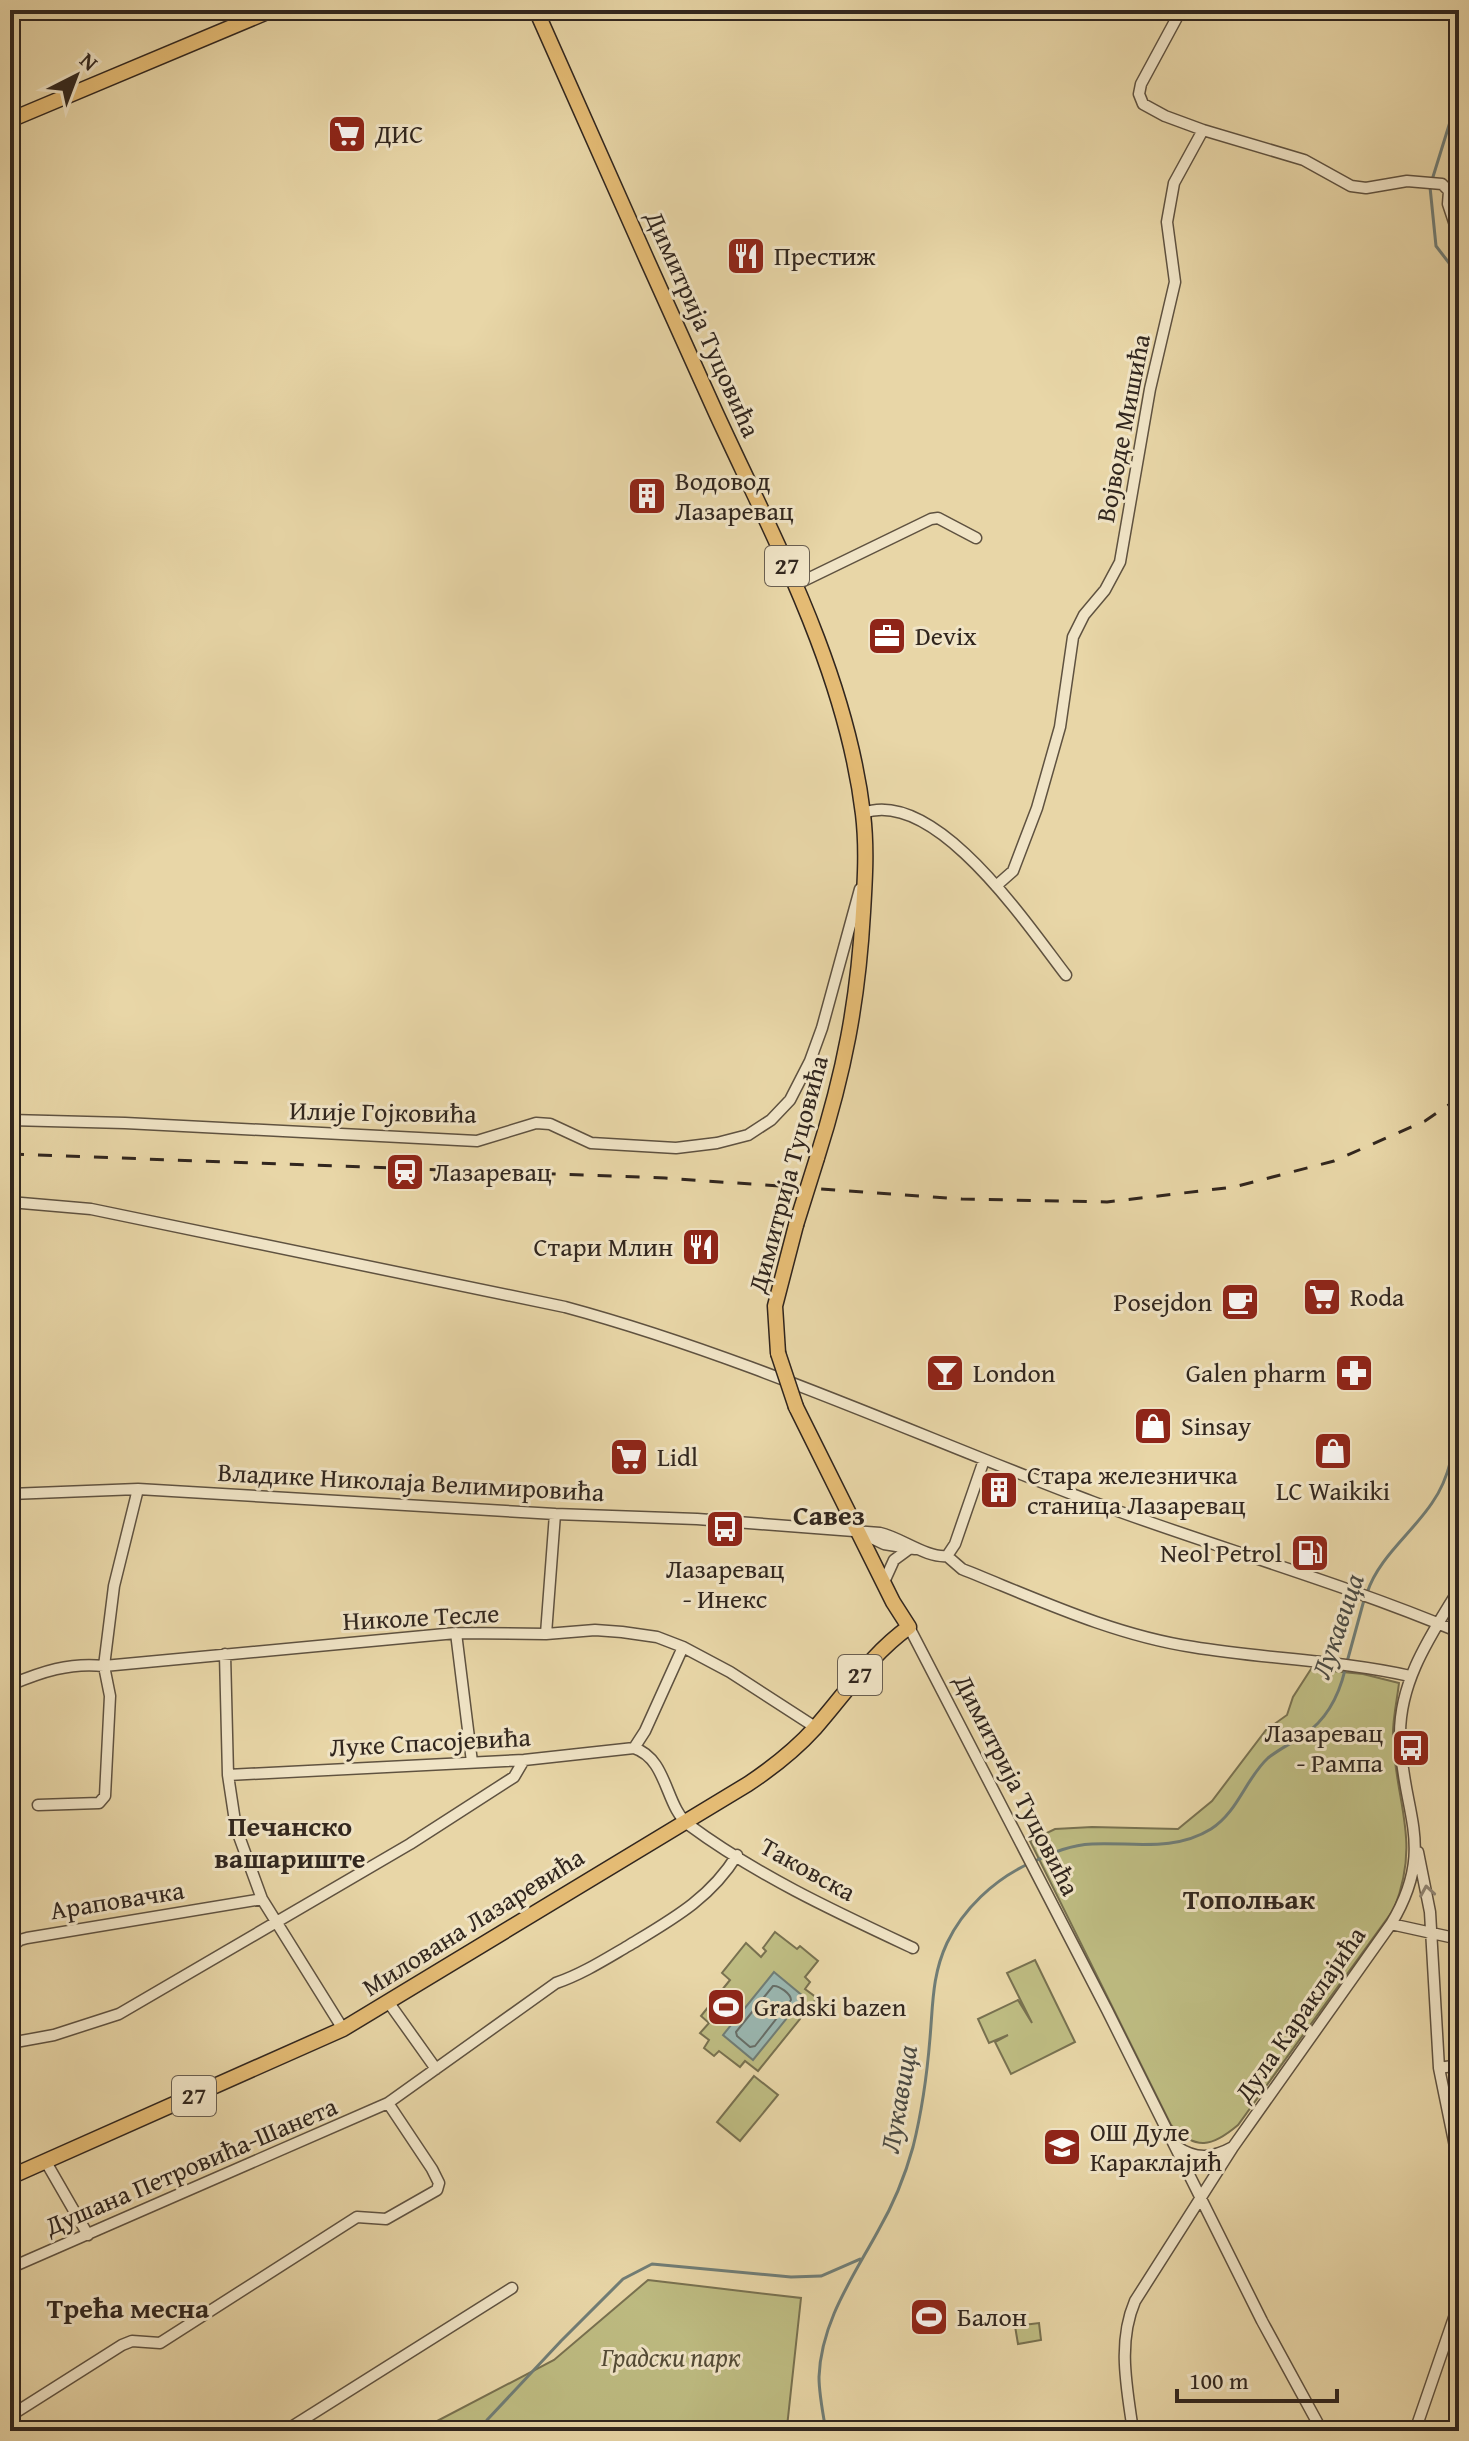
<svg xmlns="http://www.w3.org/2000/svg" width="1469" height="2441" font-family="'Gentium Book Plus',serif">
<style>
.green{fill:#bebc82;stroke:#787150;stroke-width:2}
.water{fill:#9ab7b1;stroke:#707d76;stroke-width:2}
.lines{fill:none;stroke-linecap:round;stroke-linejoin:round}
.shore{stroke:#666e68;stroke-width:2}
.stream{stroke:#707d76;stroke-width:3}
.minor-casing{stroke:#5f5240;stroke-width:13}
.major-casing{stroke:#31261e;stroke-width:17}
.minor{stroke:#f0e4c6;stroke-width:10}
.major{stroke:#e4bb74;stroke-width:14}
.rail{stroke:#31261e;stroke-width:3;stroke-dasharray:14 14;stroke-linecap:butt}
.major-bridge-casing{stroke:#31261e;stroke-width:17;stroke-linecap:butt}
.major-bridge{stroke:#e4bb74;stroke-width:14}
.oneway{stroke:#908572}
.labels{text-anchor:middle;stroke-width:6;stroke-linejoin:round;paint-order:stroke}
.shield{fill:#f0e4c6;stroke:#6a5f50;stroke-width:2}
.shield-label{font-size:24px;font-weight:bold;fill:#31261e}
.poi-label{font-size:26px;fill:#31261e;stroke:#f0e4c6;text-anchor:start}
.street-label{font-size:26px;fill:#31261e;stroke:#f0e4c6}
.park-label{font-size:26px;font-style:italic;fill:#544c37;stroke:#f0e4c6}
.neighbourhood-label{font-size:28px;font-weight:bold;fill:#31261e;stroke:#f0e4c6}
.water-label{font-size:28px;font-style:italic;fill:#4b4a43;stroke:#f0e4c6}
</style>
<rect width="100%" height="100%" fill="#e8d6a7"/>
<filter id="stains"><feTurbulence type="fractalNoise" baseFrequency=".0025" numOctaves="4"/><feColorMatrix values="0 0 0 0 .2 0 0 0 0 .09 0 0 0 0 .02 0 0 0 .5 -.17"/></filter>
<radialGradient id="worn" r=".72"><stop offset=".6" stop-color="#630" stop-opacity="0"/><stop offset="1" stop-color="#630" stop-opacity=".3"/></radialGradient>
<path class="green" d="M1311,1669L1363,1674L1399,1683C1397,1701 1392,1721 1393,1739C1396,1805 1421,1840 1394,1909L1238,2125C1212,2147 1196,2151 1171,2125L1030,1841L1055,1829L1092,1827L1178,1829L1212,1801L1266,1730L1287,1715L1293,1697Z
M775,1932L797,1949L800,1946L818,1961L805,1977L810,1982L805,1989L817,1998L758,2071L745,2061L740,2067L719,2051L714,2056L704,2048L709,2040L700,2033L709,2023L701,2016L730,1980L722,1973L746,1943L761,1957L766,1951L763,1948Z
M1035,1960L1075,2042L1011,2074L995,2042L1008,2035L989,2043L978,2019L1018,2000L1032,2023L1007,1973Z
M754,2076L778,2095L740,2141L717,2122Z
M648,2280L801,2298L787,2427L788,2431H418L554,2360Z
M1039,2323L1041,2340L1018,2344L1015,2326Z"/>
<path class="water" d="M774,1972L804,1997L753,2060L723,2035Z"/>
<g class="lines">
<path class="shore" d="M773,1986C779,1985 791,1994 791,2000L755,2046L750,2047L737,2036L736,2032Z"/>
<path class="stream" d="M1432,180L1459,93
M1430,187L1436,246L1459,276
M1367,1593C1378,1558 1412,1533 1432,1503C1452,1475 1455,1441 1459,1408
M1347,1662L1364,1600
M1035,1861C1054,1852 1071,1845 1092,1844C1133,1842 1174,1852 1211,1829C1238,1812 1246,1778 1268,1758C1279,1749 1292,1743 1304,1735C1326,1720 1339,1695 1345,1670
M479,2431L484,2429L487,2420L561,2341L623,2279L652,2264L791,2277L821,2276L860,2259
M826,2431C823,2414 819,2394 819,2377C821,2322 853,2277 878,2231C893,2205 905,2176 913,2147C922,2111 927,2075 930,2038C933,2004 932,1975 947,1943C963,1909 994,1880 1028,1864"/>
<g class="minor-casing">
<path id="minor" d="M1203,130L1304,160L1351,186L1366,188L1407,181L1442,184L1449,191L1448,204L1459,237
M795,585L931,519L938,518L976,538
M863,813C936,787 1028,926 1066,975
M996,886L1013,871L1037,808L1060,727L1073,637L1084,615L1105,590L1120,562L1150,389L1175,282L1167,222L1174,183L1203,130L1165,116L1143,104L1139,94L1141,84L1181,10
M10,1120L125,1123L477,1141L536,1123L550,1124L591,1143L676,1148L717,1143L748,1135L771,1120L790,1100L810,1061L822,1028L860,889
M10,1202L91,1209L565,1307C746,1356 918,1436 1093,1502C1214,1547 1340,1582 1459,1632
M10,1494L138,1489L555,1514L697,1519L880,1533C902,1538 926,1558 947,1556
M859,1532L884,1544L915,1549
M947,1556L962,1569C1037,1599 1113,1635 1193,1647C1265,1659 1338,1660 1410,1676
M947,1556L955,1544L984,1460
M884,1582L894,1560L909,1549
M909,1627L1107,2010L1262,2321L1322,2431
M456,1633L472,1762
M546,1634L555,1514
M683,1647L645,1731L634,1748C668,1759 665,1807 689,1825C758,1876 836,1912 913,1948
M225,1654L228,1775L236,1828L262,1899L343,2029
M10,1685C41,1672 70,1662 104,1666L456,1633L546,1634L595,1630L622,1632L657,1637L683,1647L730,1672L815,1727
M228,1775L524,1760L634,1748
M38,1805L99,1803L105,1796L110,1696L104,1666L114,1586L138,1489
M1418,1852L1430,1912L1439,2068L1459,2166
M1391,1924L1459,1939
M10,1948L20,1940L27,1938L262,1899
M389,2003L436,2069
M10,2043L54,2035L119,2014L410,1844L514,1777L524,1760
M1439,2068L1459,2065
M1176,2146C1196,2160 1213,2158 1233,2147
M46,2162L88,2235
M10,2268L388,2103L556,1983C582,1974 604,1960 628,1946C671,1920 710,1899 737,1855
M10,2416L122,2345L132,2341L160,2343L357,2217L386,2219L437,2190L439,2183L432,2169L388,2103
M285,2431L512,2288
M1133,2431C1127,2388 1117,2343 1135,2301L1233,2147L1391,1924C1438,1846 1401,1812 1400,1734C1400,1679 1432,1634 1459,1589
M1415,2431L1459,2303"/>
</g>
<g class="major-casing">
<path id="major" d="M536,10C596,145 655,279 716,413C775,541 846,672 863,814C867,847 865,879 863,912C858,1002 844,1073 817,1158
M10,120L272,10
M778,1353L775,1306L796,1225
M10,2177L343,2029L748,1784C772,1768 795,1750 815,1728C845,1694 871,1654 909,1627L893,1602L796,1407"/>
</g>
<use href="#minor" class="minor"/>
<use href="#major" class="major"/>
<path class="rail" d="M10,1154L665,1178L962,1199L1107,1202L1234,1187L1334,1161L1425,1121L1459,1098"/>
<g class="major-bridge-casing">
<path id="major-bridge" d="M796,1225L817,1158
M778,1353L796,1407"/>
</g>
<use href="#major-bridge" class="major-bridge"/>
</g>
<defs><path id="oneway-chevron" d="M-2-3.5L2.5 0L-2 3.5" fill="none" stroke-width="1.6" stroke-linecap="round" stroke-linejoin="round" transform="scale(2)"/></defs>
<use class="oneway" href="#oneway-chevron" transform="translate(1427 1891) rotate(-99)"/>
<defs>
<g id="supermarket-square" transform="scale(2)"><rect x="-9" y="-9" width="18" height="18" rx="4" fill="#8f2418" stroke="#f0e4c6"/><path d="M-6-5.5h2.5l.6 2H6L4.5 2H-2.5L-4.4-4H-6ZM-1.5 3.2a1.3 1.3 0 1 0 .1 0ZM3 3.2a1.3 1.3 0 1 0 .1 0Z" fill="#fff"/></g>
<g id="restaurant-square" transform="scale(2)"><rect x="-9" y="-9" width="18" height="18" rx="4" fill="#8f2418" stroke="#f0e4c6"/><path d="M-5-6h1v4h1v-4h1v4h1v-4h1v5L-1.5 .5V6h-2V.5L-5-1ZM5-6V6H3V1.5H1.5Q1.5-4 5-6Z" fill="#fff"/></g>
<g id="building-square" transform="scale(2)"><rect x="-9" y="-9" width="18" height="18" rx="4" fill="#8f2418" stroke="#f0e4c6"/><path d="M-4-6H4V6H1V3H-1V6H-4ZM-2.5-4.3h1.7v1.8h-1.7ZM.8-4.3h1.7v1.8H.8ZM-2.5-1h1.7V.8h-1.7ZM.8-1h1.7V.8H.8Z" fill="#fff"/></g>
<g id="office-square" transform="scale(2)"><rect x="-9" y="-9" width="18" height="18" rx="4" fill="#8f2418" stroke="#f0e4c6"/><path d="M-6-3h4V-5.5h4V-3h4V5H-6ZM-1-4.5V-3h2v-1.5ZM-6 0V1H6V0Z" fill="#fff"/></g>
<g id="station-square" transform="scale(2)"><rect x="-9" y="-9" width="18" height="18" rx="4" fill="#8f2418" stroke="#f0e4c6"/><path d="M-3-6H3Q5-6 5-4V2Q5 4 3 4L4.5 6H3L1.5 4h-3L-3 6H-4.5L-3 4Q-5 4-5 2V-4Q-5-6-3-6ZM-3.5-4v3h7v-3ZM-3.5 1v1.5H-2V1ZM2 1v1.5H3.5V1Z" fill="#fff"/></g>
<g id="cafe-square" transform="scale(2)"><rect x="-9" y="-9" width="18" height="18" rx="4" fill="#8f2418" stroke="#f0e4c6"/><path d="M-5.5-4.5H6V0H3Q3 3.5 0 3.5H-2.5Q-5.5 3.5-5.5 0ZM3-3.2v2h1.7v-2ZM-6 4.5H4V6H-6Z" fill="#fff"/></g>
<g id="bar-square" transform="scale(2)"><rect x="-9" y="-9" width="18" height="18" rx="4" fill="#8f2418" stroke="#f0e4c6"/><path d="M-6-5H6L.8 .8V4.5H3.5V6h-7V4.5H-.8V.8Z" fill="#fff"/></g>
<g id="pharmacy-square" transform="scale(2)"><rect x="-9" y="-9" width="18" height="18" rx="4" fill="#8f2418" stroke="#f0e4c6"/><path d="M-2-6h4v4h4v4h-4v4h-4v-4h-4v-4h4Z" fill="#fff"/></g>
<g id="shop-square" transform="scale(2)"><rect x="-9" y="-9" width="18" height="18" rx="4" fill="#8f2418" stroke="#f0e4c6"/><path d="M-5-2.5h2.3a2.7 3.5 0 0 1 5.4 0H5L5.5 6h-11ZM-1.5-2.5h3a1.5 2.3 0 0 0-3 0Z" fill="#fff"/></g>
<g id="bus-square" transform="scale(2)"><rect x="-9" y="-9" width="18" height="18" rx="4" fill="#8f2418" stroke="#f0e4c6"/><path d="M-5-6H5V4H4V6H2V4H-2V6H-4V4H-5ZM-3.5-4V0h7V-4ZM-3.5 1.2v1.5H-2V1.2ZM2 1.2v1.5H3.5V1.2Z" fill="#fff"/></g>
<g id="fuel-square" transform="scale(2)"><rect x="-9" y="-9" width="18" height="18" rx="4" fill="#8f2418" stroke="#f0e4c6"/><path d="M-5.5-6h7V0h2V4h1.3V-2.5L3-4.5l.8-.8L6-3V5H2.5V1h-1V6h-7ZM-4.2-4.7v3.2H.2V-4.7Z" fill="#fff"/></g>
<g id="stadium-square" transform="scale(2)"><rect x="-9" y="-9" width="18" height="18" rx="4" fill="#8f2418" stroke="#f0e4c6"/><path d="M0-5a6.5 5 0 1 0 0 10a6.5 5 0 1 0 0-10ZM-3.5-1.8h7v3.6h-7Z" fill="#fff"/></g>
<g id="school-square" transform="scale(2)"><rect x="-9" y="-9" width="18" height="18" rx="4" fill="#8f2418" stroke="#f0e4c6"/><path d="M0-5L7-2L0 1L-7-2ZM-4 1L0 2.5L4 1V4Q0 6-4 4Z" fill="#fff"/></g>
</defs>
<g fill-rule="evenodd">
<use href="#supermarket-square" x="347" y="134"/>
<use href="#restaurant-square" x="746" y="256"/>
<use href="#building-square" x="647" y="496"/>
<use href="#office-square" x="887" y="636"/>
<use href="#station-square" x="405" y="1172"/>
<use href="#restaurant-square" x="701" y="1247"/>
<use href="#supermarket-square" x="1322" y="1297"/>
<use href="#cafe-square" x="1240" y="1302"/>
<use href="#bar-square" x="945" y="1373"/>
<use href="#pharmacy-square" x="1354" y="1373"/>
<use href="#shop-square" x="1153" y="1426"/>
<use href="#shop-square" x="1333" y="1451"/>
<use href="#supermarket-square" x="629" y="1457"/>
<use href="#building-square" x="999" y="1490"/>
<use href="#bus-square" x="725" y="1529"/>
<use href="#fuel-square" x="1310" y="1553"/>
<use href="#bus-square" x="1411" y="1748"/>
<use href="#stadium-square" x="726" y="2007"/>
<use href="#school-square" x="1062" y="2147"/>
<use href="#stadium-square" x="929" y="2317"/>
</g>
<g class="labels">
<g class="shield">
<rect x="765" y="546" width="44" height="40" rx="6"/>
<rect x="838" y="1655" width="44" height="40" rx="6"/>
<rect x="172" y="2076" width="44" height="40" rx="6"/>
</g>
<g class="shield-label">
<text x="787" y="574">27</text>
<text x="860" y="1683">27</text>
<text x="194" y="2104">27</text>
</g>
<g class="poi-label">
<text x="375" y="143">ДИС</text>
<text x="774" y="265">Престиж</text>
<text x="675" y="490">Водовод<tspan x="675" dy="30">Лазаревац</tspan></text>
<text x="915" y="645">Devix</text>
<text x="433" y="1181">Лазаревац</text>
<text x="673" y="1256" text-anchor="end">Стари Млин</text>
<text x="1350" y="1306">Roda</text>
<text x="1212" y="1311" text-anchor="end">Posejdon</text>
<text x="973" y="1382">London</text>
<text x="1326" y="1382" text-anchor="end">Galen pharm</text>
<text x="1181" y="1435">Sinsay</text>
<text x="657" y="1466">Lidl</text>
<text x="1027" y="1484">Стара железничка<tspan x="1027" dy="30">станица Лазаревац</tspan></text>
<text x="1333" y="1500" text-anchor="middle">LC Waikiki</text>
<text x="1282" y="1562" text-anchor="end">Neol Petrol</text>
<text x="725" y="1578" text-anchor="middle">Лазаревац<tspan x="725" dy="30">- Инекс</tspan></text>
<text x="1383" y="1742" text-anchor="end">Лазаревац<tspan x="1383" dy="30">- Рампа</tspan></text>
<text x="754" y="2016">Gradski bazen</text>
<text x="1090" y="2141">ОШ Дуле<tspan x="1090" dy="30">Караклајић</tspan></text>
<text x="957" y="2326">Балон</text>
</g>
<g class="street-label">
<text transform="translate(703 324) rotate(66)" y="9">Димитрија Туцовића</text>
<text transform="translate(1123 428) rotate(-79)" y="9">Војводе Мишића</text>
<text transform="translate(383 1112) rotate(1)" y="9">Илије Гојковића</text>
<text transform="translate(788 1174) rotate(-75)" y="9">Димитрија Туцовића</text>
<text transform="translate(411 1482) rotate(3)" y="9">Владике Николаја Велимировића</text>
<text transform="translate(421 1617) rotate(-3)" y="9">Николе Тесле</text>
<text transform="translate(430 1742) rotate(-3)" y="9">Луке Спасојевића</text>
<text transform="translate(1017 1785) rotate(63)" y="9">Димитрија Туцовића</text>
<text transform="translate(808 1869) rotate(29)" y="9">Таковска</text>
<text transform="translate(117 1900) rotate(-9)" y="9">Араповачка</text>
<text transform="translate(473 1922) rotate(-32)" y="9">Милована Лазаревића</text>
<text transform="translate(1300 2014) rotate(-55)" y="9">Дула Караклајића</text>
<text transform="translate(191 2166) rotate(-23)" y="9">Душана Петровића-Шанета</text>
</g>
<g class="park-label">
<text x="671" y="2366">Градски парк</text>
</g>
<g class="neighbourhood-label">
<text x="829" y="1525">Савез</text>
<text x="290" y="1836">Печанско<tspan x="290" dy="32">вашариште</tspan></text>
<text x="1249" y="1909">Тополњак</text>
<text x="128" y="2318">Трећа месна</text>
</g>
<g class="water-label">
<text transform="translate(1337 1626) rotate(-71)" y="10">Лукавица</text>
<text transform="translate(898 2099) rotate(-80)" y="10">Лукавица</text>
</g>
</g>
<rect width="1469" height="2441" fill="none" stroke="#e8d6a7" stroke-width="40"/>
<rect x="12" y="12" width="1445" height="2417" fill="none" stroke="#31261e" stroke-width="4"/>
<rect x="20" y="20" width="1429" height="2401" fill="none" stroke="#31261e" stroke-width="2"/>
<g transform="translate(76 76) rotate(42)" stroke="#f0e4c6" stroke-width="6" paint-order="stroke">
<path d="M0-6L14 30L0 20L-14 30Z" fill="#31261e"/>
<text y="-12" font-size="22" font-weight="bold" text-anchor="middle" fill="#31261e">N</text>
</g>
<path d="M1177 2389v12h160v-12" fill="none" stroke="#31261e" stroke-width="4"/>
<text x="1189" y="2389" font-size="24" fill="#31261e" stroke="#f0e4c6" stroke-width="6" paint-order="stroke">100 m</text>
<rect width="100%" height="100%" filter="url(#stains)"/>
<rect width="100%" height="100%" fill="url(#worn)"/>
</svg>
